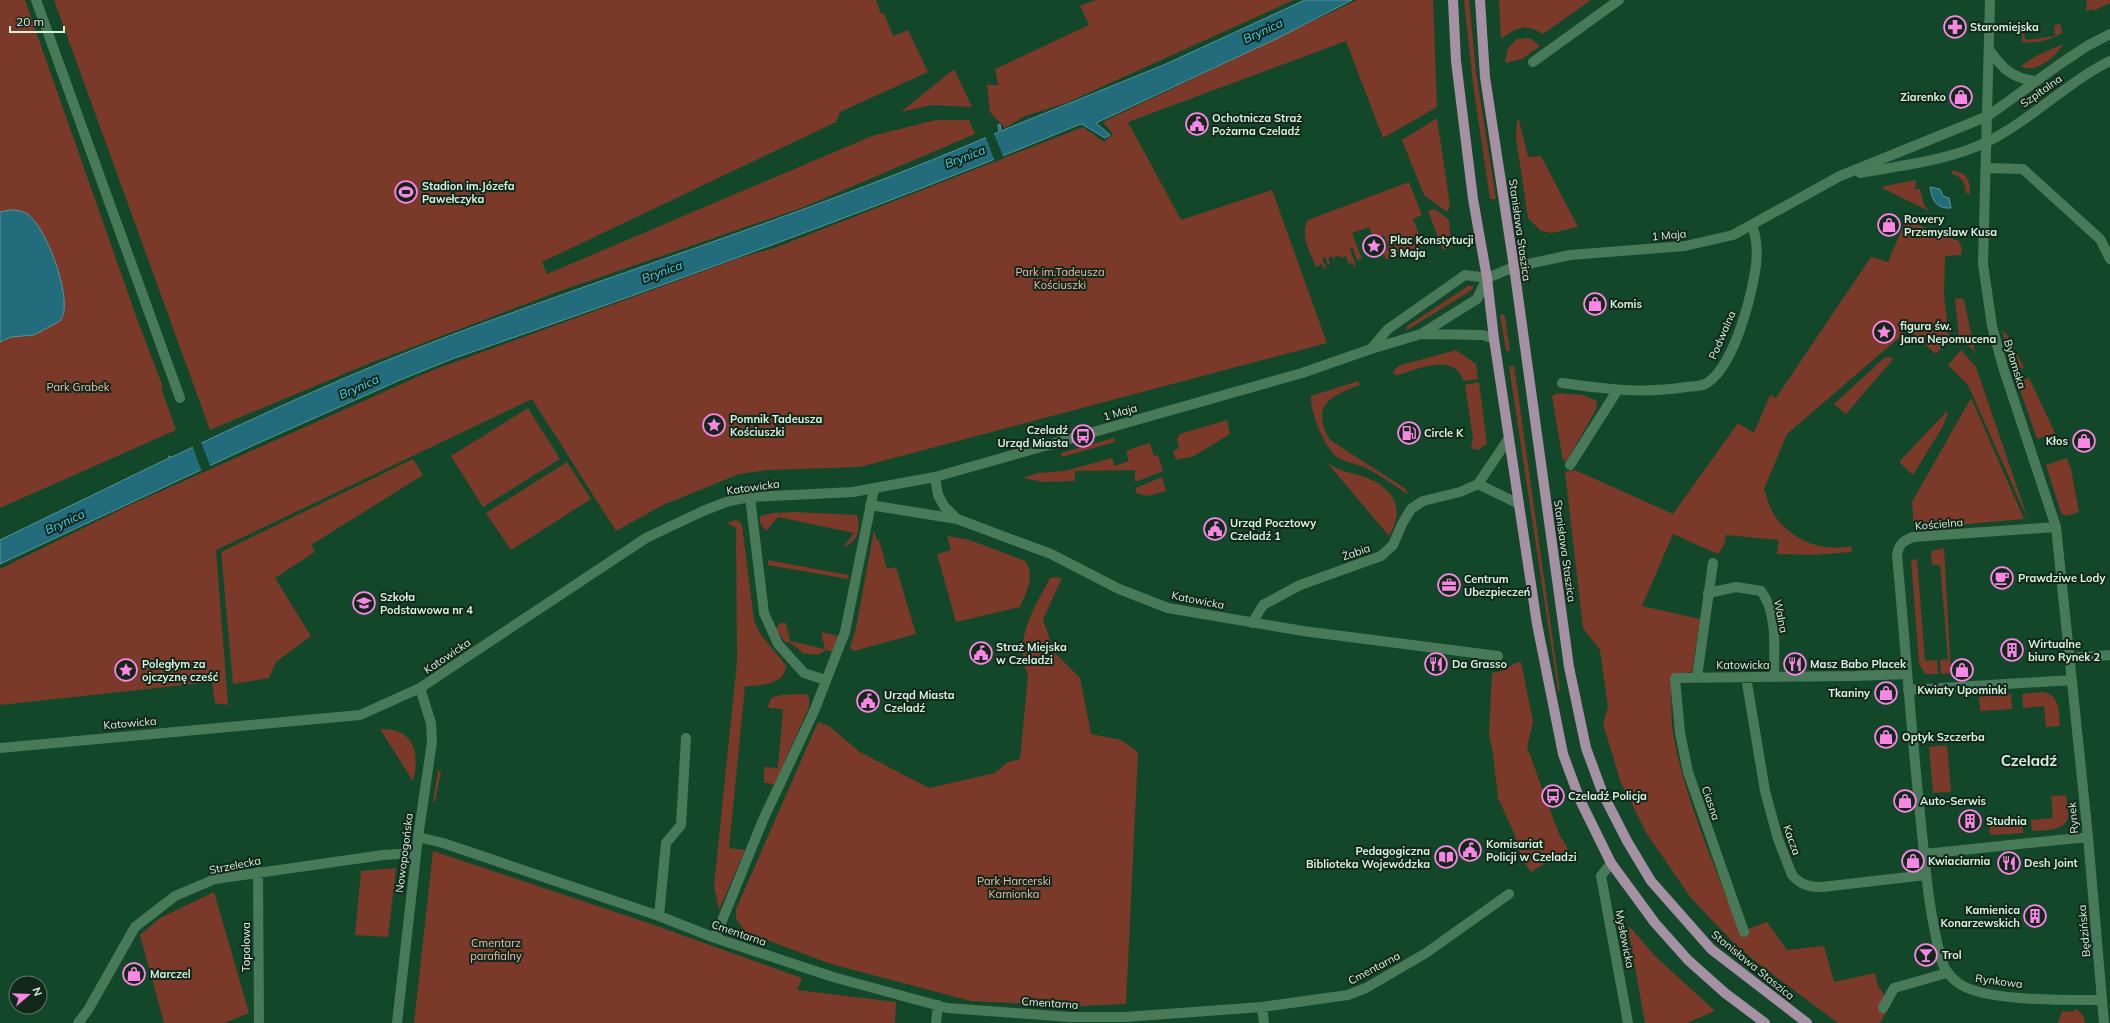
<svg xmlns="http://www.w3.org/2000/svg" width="2110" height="1023" font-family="Mulish,sans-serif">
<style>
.green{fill:#7b3929}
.water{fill:#226c7c;stroke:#58949a}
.pier{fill:#13472a}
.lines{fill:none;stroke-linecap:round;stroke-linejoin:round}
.pedestrian{stroke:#487a5a;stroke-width:10}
.minor{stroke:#487a5a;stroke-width:10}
.tertiary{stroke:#487a5a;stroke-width:10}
.primary{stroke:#a691a4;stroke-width:10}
.labels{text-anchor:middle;stroke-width:4;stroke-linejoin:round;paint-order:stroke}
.poi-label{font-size:11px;font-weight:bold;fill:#d7f1df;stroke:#13281b;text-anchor:start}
.street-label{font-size:11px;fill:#d7f1df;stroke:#13281b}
.park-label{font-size:11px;fill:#eebcae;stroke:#13281b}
.water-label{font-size:12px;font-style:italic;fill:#45d2ef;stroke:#13281b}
.district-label{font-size:15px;font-weight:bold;fill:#d7f1df;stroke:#13281b}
</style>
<rect width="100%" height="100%" fill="#13472a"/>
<path class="green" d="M0,0H25L136,316L163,387L161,388L176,430L0,508Z
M54,0H876L881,14L884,13L893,36L908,30L928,72L840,112L836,122L542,262L547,274L872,136L936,120H969L975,134L804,207L560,291L368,364L210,430Z
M1096,0H1294L1066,103L1025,116L1005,128L990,112L987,85H998L995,69L1089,25L1080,6Z
M1357,0H1433L1437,107L1383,138L1346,41L1128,122L1181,220L1272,190L1327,343L860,467L767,470L739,474L663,505L616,531L532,399L216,550L228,705L215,703L212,682L0,705V569L130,505L433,370L740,258L777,247L1083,127L1104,142L1113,134L1103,122Z
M1464,0H1469L1476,72L1496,199H1490L1473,84Z
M1499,0H1591L1543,34C1525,23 1517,27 1501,39Z
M2087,0H2110V3L2093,11L2092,9L2086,11Z
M2060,23L2062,33C2050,40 2036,44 2022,42V30L2026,40L2055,36L2054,26Z
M1530,38L1540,46L1522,59L1505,63L1508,48L1517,39Z
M2063,44C2057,56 2035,75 2021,66L2036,56Z
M954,69L972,107L932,105L901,112Z
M1437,118L1450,206L1447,212L1424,195L1402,140Z
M1517,120H1519L1528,157L1541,156L1578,227L1552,233L1541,231L1528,218L1516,138Z
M1952,171C1966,170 1971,182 1970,194L1966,193C1965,182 1962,177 1952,174Z
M1916,180L1915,189H1920L1924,205L1929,211L1882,188L1885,186Z
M1409,182L1422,215L1413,219L1423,245L1420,247L1422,252L1416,254L1414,251L1399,256L1394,243L1390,244L1392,248H1389L1384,235L1379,237L1383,248L1387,247L1391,256L1386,260L1383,253L1380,254L1369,227L1352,233L1362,259L1357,260L1353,248L1350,249L1356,266L1354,267L1349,253L1352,263L1349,264L1346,256L1340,258L1339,255L1334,257L1335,262L1332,256L1328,258L1330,264L1328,265L1325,257L1322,258L1326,268L1324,269L1322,264L1316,267C1310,252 1299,235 1308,220Z
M1435,209L1449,220L1451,247L1443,250L1428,211Z
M1906,220L1959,241L1962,249L1961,255L1945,256L1944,295L1949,339L1936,354L1908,330L1787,434L1764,489C1767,497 1769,506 1773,513C1789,539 1821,553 1851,546L1852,552L1812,555L1777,554L1779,540L1726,535L1724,545L1718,554L1673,534L1642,606L1700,619L1692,672L1671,675C1672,694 1670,714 1673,732C1684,800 1716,867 1740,932L1767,922L1787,950L1824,946L1834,982L1875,973L1878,986L1891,1004L1880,1023H1838L1755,961L1734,943L1691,898L1647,834L1621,783L1603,724L1608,707L1600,650L1583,628L1565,472L1575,470L1673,514L1738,423L1754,433L1770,395L1776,398L1871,257L1888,262Z
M1468,286H1474L1472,290L1407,330L1406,327Z
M1961,298L1964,300L1975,352L1959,337L1955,299Z
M1503,314L1505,317L1510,351H1506L1500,315Z
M2002,330L2008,336L2024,368L2013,369Z
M1456,350L1476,364L1478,379L1464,381C1462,378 1460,373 1457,370C1442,357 1415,370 1398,375L1392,373L1398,366Z
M1961,350L1976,367L2029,522L1968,385L1948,365Z
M1889,357L1894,358L1846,414L1834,404L1884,358Z
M1514,365L1560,691H1558L1509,367Z
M2029,378L2055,433L2037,439L2018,384L2020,381Z
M1358,381L1360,385C1330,396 1310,405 1330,440L1406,489L1407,494C1394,485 1380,475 1366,468C1358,464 1348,463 1340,459C1325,450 1310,413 1311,396Z
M1479,382L1487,444L1478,450L1471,448L1473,439L1465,385Z
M1558,393L1583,395L1597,401L1596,409L1593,415L1567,460L1563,461L1552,396Z
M1971,398L2024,519L1914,529L1912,502Z
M528,408L560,459L483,507L451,456Z
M1946,412L1948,413L1943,426L1913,475L1899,462Z
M1227,420L1230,434L1194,456L1176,460L1173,451L1179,448L1177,439L1180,434Z
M1114,438L1115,442L1062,457L1061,453Z
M1150,443L1154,456L1158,455L1163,471L1135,482V470L1075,471V481L1043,482L1023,478L1038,473L1065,471L1112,458L1115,466L1129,461L1126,452L1133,448Z
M2067,458L2071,469L2079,512L2066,516L2061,513L2046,465Z
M413,459L423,475L311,545L315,552L275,578L311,636L276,662L269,678L233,684L221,552Z
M1325,460C1329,463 1333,467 1338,469C1347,473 1358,474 1368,478C1395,490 1405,510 1389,536Z
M567,462L591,499L511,550L486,513Z
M1162,477L1166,491L1148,496L1136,493V488Z
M795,512L857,515C861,529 858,542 843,547L854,533L778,517L766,531L760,523V516L773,513Z
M735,520L739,521L742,525L754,621L761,635L786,665C786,685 758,686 745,686L729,848L745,850L719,910L714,886L737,662L736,528L727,523Z
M874,530L877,540H879L887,569L896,567L916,634L854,651L850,648L856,628Z
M947,536L970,540L1025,561C1036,575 1026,592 1020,607L956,622L937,554L951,550Z
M1944,548L1951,673L1941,674L1940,660L1948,659L1940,565H1932L1931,551Z
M1917,559L1925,661L1937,660L1938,674H1925L1919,663L1911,560Z
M768,560L773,561L849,575L848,579L768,565Z
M1055,577L1062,578L1043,619L1054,652L1080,678L1091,734L1121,740L1138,752L1126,1004L1079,1006L971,1001L831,964L745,932L736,919V909L818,722L829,726L860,752L929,788L995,773L1008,762L1020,759L1028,676C1013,639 1033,611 1050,578Z
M780,623H786L790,641L825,649L821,632L838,636L837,644L832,652L826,650L818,655L803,653L791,643L785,642L776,629Z
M1521,662L1533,722L1527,747L1559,834L1568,849L1531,872L1522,859L1514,833L1498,798L1493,754L1489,735L1492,673L1505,670L1515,663Z
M2043,692C2060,695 2059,712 2060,726L2046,727L2044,706L2023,708L2022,694Z
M806,694L809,697V707L775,783L772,785L764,782V767L778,768L783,709L768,708C769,705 769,701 771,699C775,693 799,695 806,694Z
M2011,694L2012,709L1980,711L1979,697Z
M380,729C415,728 420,753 413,781Z
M1947,745L1951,792L1933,793L1929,747Z
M438,770L441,771L435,802H433Z
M2066,795C2067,802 2069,811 2068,817C2065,832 2043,830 2032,831L2031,820L2053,818L2051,796Z
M2022,821L2023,833L1990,835L1989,823Z
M433,851L654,925L802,978L797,990L896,1002L895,1023H414Z
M396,868L388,937L355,935L361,871Z
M214,892L249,1013L224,1023H164L140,935L160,918Z
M1630,927L1655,956L1715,1011L1687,1023H1645L1628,928Z
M2077,1009L2084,1017L2085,1023H2058L2062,1011L2072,1012Z"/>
<path class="water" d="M1305,0H1352L1278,38L1096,123L1110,135L1105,138L1082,124L1078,125C872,211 662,286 452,359L400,380L254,445L0,564V540L169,458V456L172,457C264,413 358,370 454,334C636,266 821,209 999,132L998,125L1000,124L1001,131L1166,64Z
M1930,187L1940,189L1943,196L1949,198L1951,208C1936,209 1932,200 1930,187Z
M10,210C17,210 24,211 30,216C47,232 67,286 64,310C64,313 62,318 60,321L34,335L11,337L0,342V212Z"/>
<path class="pier" d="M993,132L1004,158L995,162L985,135Z
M201,442L211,468L202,472L192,445Z"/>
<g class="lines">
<path class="pedestrian" d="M1883,1008L1894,988L1947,973"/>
<path class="minor" d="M36,0L180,398
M1990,0L1983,264L1992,326L2003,367L2056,527L2088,837L2104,1023
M1990,51C2003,69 2012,78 2035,81
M1533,62L1619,0
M1986,168L2023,169L2100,239L2110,259
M1562,383C1604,389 1644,394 1686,387C1692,386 1702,387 1707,383C1728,370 1742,326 1748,304C1754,280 1762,250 1752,226
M1570,465L1617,391
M935,477L938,495L944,506L957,519L1051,554L1119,589L1168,608L1303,631L1498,656
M1478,484L1519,504
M750,497L764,613L778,644L804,673L825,680
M870,505L957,519
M2056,527L1913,537C1903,541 1899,544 1897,555C1905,641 1911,727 1920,814C1925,860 1928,909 1940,954C1942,966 1948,975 1957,982C1980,1002 2070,1000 2102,1000
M1708,593L1736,587L1761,591C1778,613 1774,650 1774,677
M1252,623L1263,605L1300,585L1381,556L1393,545L1402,524L1411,509L1423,501L1460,492L1478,484L1509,438
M2070,658L2110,655
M1697,677L1713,563
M1746,677L1765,791L1778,839L1792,875C1801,885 1809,887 1822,887L1926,875
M1908,690L2072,680
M418,837L443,843L659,916L715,938L833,977L947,1008L1069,1017H1125L1262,1007L1348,995L1366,988L1426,953L1509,894
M1924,854L2088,837
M258,872L259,1023
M659,916L666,843L681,825L686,738
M1744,932L1688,772L1680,733L1675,678L1855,676L1906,674
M715,938L763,820L815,709L845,632L874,489
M1262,1007L1264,1023
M78,1023L88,1010L135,927L175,896L215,879L383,855L416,853
M936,1023L938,1005"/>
<path class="tertiary" d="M1860,173C1903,165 1947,161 1987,142C2031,120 2066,83 2110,61
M1421,334L1483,335L1494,339
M1371,349L1388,329L1465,275L1487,278L1514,267L1570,255L1685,246L1733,235L1840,176L1988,116L2060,64L2087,46L2110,34
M0,748L360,715L420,688L646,538L703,511L729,501L750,497L853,492L935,477L1302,373L1371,349L1421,334L1477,299L1487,278
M1611,863L1601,876L1628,1023
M397,1023L418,837L432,742L431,723L420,688"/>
<path class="primary" d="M1453,0L1456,61L1473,199L1487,278L1494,339L1537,624L1563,754L1580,800L1611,863L1655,923L1688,960L1725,993L1765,1023
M1480,0L1485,77L1514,267L1569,667L1586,748L1603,794L1627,841L1651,881L1711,949L1807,1023"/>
</g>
<defs>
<g id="pharmacy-ring" transform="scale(1.15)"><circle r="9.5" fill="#13281b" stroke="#fb86e4" stroke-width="1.5"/><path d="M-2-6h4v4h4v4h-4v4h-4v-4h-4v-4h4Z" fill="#fb86e4"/></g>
<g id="shop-ring" transform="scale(1.15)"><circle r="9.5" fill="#13281b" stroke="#fb86e4" stroke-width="1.5"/><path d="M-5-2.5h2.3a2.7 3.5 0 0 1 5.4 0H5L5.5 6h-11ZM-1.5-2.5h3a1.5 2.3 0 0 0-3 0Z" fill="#fb86e4"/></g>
<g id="civic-ring" transform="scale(1.15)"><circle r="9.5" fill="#13281b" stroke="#fb86e4" stroke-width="1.5"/><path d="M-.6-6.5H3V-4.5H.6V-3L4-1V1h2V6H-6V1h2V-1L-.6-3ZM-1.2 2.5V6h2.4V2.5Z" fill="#fb86e4"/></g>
<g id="stadium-ring" transform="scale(1.15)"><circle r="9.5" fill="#13281b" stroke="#fb86e4" stroke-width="1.5"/><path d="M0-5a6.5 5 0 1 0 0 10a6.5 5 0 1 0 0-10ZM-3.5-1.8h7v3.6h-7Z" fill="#fb86e4"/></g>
<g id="sight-ring" transform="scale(1.15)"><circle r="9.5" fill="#13281b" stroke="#fb86e4" stroke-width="1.5"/><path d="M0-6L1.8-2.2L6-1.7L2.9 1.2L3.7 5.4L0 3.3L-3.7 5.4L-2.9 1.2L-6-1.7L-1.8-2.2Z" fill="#fb86e4"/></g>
<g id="fuel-ring" transform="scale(1.15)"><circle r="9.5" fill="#13281b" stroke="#fb86e4" stroke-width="1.5"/><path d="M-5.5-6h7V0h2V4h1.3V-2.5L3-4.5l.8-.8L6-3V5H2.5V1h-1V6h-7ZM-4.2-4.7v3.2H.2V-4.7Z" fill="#fb86e4"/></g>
<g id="bus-ring" transform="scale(1.15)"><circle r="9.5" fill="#13281b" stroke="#fb86e4" stroke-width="1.5"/><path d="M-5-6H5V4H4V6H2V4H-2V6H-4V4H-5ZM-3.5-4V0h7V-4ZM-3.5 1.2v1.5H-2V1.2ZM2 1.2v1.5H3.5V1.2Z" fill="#fb86e4"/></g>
<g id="cafe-ring" transform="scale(1.15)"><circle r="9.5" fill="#13281b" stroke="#fb86e4" stroke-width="1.5"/><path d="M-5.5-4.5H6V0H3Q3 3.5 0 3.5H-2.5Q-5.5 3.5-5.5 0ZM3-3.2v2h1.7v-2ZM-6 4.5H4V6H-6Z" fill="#fb86e4"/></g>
<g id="office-ring" transform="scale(1.15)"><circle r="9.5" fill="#13281b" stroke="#fb86e4" stroke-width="1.5"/><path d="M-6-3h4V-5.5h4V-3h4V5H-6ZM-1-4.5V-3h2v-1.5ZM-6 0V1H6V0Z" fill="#fb86e4"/></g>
<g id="school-ring" transform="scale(1.15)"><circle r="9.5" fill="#13281b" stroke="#fb86e4" stroke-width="1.5"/><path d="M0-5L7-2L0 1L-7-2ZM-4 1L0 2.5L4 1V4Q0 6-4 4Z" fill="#fb86e4"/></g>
<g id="building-ring" transform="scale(1.15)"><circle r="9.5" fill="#13281b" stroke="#fb86e4" stroke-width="1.5"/><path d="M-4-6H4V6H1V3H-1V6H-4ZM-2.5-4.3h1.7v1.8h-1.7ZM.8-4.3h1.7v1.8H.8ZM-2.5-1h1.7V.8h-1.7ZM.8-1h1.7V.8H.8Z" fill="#fb86e4"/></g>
<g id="restaurant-ring" transform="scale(1.15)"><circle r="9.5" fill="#13281b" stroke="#fb86e4" stroke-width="1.5"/><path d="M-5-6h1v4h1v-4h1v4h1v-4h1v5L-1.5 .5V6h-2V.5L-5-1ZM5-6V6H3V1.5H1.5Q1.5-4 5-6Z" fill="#fb86e4"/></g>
<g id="library-ring" transform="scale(1.15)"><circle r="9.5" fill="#13281b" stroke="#fb86e4" stroke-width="1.5"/><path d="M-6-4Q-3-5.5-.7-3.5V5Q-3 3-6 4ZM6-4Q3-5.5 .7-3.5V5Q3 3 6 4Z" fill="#fb86e4"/></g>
<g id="bar-ring" transform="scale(1.15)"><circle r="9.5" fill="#13281b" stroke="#fb86e4" stroke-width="1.5"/><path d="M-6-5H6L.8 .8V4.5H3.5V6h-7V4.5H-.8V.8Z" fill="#fb86e4"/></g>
</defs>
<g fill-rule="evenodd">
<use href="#pharmacy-ring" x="1955" y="27"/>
<use href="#shop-ring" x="1961" y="97"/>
<use href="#civic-ring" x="1197" y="124"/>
<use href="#stadium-ring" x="406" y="192"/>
<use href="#shop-ring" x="1889" y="225"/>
<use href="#sight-ring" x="1374" y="246"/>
<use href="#shop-ring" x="1595" y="304"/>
<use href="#sight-ring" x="1884" y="332"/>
<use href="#sight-ring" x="714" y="425"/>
<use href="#fuel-ring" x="1409" y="433"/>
<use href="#bus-ring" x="1083" y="436"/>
<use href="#shop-ring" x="2084" y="441"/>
<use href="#civic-ring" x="1215" y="529"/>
<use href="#cafe-ring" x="2002" y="578"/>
<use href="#office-ring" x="1449" y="585"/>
<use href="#school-ring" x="364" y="603"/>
<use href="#building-ring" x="2012" y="650"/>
<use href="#civic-ring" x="981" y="653"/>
<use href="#restaurant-ring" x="1436" y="664"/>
<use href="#restaurant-ring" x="1795" y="664"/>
<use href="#sight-ring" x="126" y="670"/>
<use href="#shop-ring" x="1962" y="670"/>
<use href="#shop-ring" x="1886" y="693"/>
<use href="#civic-ring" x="868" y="701"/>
<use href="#shop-ring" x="1886" y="737"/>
<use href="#bus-ring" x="1553" y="796"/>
<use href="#shop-ring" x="1905" y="801"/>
<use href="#building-ring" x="1970" y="821"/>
<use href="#civic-ring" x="1470" y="850"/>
<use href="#library-ring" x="1446" y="857"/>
<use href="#shop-ring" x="1913" y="861"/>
<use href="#restaurant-ring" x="2009" y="863"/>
<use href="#building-ring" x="2035" y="916"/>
<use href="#bar-ring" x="1926" y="955"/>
<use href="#shop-ring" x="134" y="974"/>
</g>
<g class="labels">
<g class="poi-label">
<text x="1970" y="31">Staromiejska</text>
<text x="1946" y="101" text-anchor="end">Ziarenko</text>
<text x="1212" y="122">Ochotnicza Straż<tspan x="1212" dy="13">Pożarna Czeladź</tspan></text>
<text x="422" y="190">Stadion im.Józefa<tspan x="422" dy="13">Pawełczyka</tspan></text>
<text x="1904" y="223">Rowery<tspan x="1904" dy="13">Przemyslaw Kusa</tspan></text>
<text x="1390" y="244">Plac Konstytucji<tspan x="1390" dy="13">3 Maja</tspan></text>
<text x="1610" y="308">Komis</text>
<text x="1900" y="330">figura św.<tspan x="1900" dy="13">Jana Nepomucena</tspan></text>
<text x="730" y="423">Pomnik Tadeusza<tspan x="730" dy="13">Kościuszki</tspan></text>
<text x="1068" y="434" text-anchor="end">Czeladź<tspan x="1068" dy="13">Urząd Miasta</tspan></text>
<text x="1424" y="437">Circle K</text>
<text x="2068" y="445" text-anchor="end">Kłos</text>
<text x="1230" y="527">Urząd Pocztowy<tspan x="1230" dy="13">Czeladź 1</tspan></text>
<text x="2018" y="582">Prawdziwe Lody</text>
<text x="1464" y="583">Centrum<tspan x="1464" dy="13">Ubezpieczeń</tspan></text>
<text x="380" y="601">Szkoła<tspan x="380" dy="13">Podstawowa nr 4</tspan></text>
<text x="2028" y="648">Wirtualne<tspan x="2028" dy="13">biuro Rynek 2</tspan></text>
<text x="996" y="651">Straż Miejska<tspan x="996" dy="13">w Czeladzi</tspan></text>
<text x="142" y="668">Poległym za<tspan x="142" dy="13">ojczyznę cześć</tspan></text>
<text x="1452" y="668">Da Grasso</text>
<text x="1810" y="668">Masz Babo Placek</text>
<text x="1962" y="694" text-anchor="middle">Kwiaty Upominki</text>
<text x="1870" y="697" text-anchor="end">Tkaniny</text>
<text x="884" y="699">Urząd Miasta<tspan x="884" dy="13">Czeladź</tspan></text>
<text x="1902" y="741">Optyk Szczerba</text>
<text x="1568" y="800">Czeladź Policja</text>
<text x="1920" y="805">Auto-Serwis</text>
<text x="1986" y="825">Studnia</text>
<text x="1486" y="848">Komisariat<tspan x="1486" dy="13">Policji w Czeladzi</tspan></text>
<text x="1430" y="855" text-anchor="end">Pedagogiczna<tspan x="1430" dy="13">Biblioteka Wojewódzka</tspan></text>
<text x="1928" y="865">Kwiaciarnia</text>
<text x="2024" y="867">Desh Joint</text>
<text x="2020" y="914" text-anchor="end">Kamienica<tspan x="2020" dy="13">Konarzewskich</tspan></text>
<text x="1942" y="959">Trol</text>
<text x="150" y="978">Marczel</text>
</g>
<g class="street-label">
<text transform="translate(2041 91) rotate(-35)" y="4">Szpitalna</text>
<text transform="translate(1520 230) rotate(82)" y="4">Stanisława Staszica</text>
<text transform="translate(1669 235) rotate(-5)" y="4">1 Maja</text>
<text transform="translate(1722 335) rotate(-67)" y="4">Podwalna</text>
<text transform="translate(2015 364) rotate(73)" y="4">Bytomska</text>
<text transform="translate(1120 412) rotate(-16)" y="4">1 Maja</text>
<text transform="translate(753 487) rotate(-8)" y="4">Katowicka</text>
<text transform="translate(1939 524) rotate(-5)" y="4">Kościelna</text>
<text transform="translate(1565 551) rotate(82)" y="4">Stanisława Staszica</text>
<text transform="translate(1356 552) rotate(-19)" y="4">Żabia</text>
<text transform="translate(1198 600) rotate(11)" y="4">Katowicka</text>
<text transform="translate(1781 616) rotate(79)" y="4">Walna</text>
<text transform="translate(447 656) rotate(-34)" y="4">Katowicka</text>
<text x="1743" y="669">Katowicka</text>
<text transform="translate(130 723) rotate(-5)" y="4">Katowicka</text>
<text transform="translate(1711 803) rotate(71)" y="4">Ciasna</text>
<text transform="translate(2073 818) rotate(-95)" y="4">Rynek</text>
<text transform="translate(1792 840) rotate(70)" y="4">Kacza</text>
<text transform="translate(404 853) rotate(-83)" y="4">Nowopogońska</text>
<text transform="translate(235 865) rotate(-11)" y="4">Strzelecka</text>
<text transform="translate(2084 931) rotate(-95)" y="4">Będzińska</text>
<text transform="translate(739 933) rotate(19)" y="4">Cmentarna</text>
<text transform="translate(1625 939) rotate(79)" y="4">Mysłowicka</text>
<text transform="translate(246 947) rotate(-90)" y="4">Topolowa</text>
<text transform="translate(1753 965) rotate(39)" y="4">Stanisława Staszica</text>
<text transform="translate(1374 968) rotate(-28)" y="4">Cmentarna</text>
<text transform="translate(1999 981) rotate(8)" y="4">Rynkowa</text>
<text transform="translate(1050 1003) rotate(4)" y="4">Cmentarna</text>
</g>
<g class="park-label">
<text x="1060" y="276">Park im.Tadeusza<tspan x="1060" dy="13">Kościuszki</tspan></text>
<text x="78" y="391">Park Grabek</text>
<text x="1014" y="885">Park Harcerski<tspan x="1014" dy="13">Kamionka</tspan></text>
<text x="496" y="947">Cmentarz<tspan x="496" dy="13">parafialny</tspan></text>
</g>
<g class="water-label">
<text transform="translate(1263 31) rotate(-25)" y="4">Brynica</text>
<text transform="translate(965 157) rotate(-21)" y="4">Brynica</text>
<text transform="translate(662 272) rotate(-20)" y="4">Brynica</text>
<text transform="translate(359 387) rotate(-24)" y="4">Brynica</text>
<text transform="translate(65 522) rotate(-25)" y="4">Brynica</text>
</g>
<g class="district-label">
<text x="2029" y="766">Czeladź</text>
</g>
</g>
<g transform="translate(28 995) rotate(71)"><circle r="19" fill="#13281b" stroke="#617869"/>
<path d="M0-3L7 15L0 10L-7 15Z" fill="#fb86e4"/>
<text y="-6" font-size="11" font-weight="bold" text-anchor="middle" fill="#d7f1df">N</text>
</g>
<path d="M10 26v6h54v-6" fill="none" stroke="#d7f1df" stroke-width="2"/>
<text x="16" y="26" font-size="12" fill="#d7f1df" stroke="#13281b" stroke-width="3" paint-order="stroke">20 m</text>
</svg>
